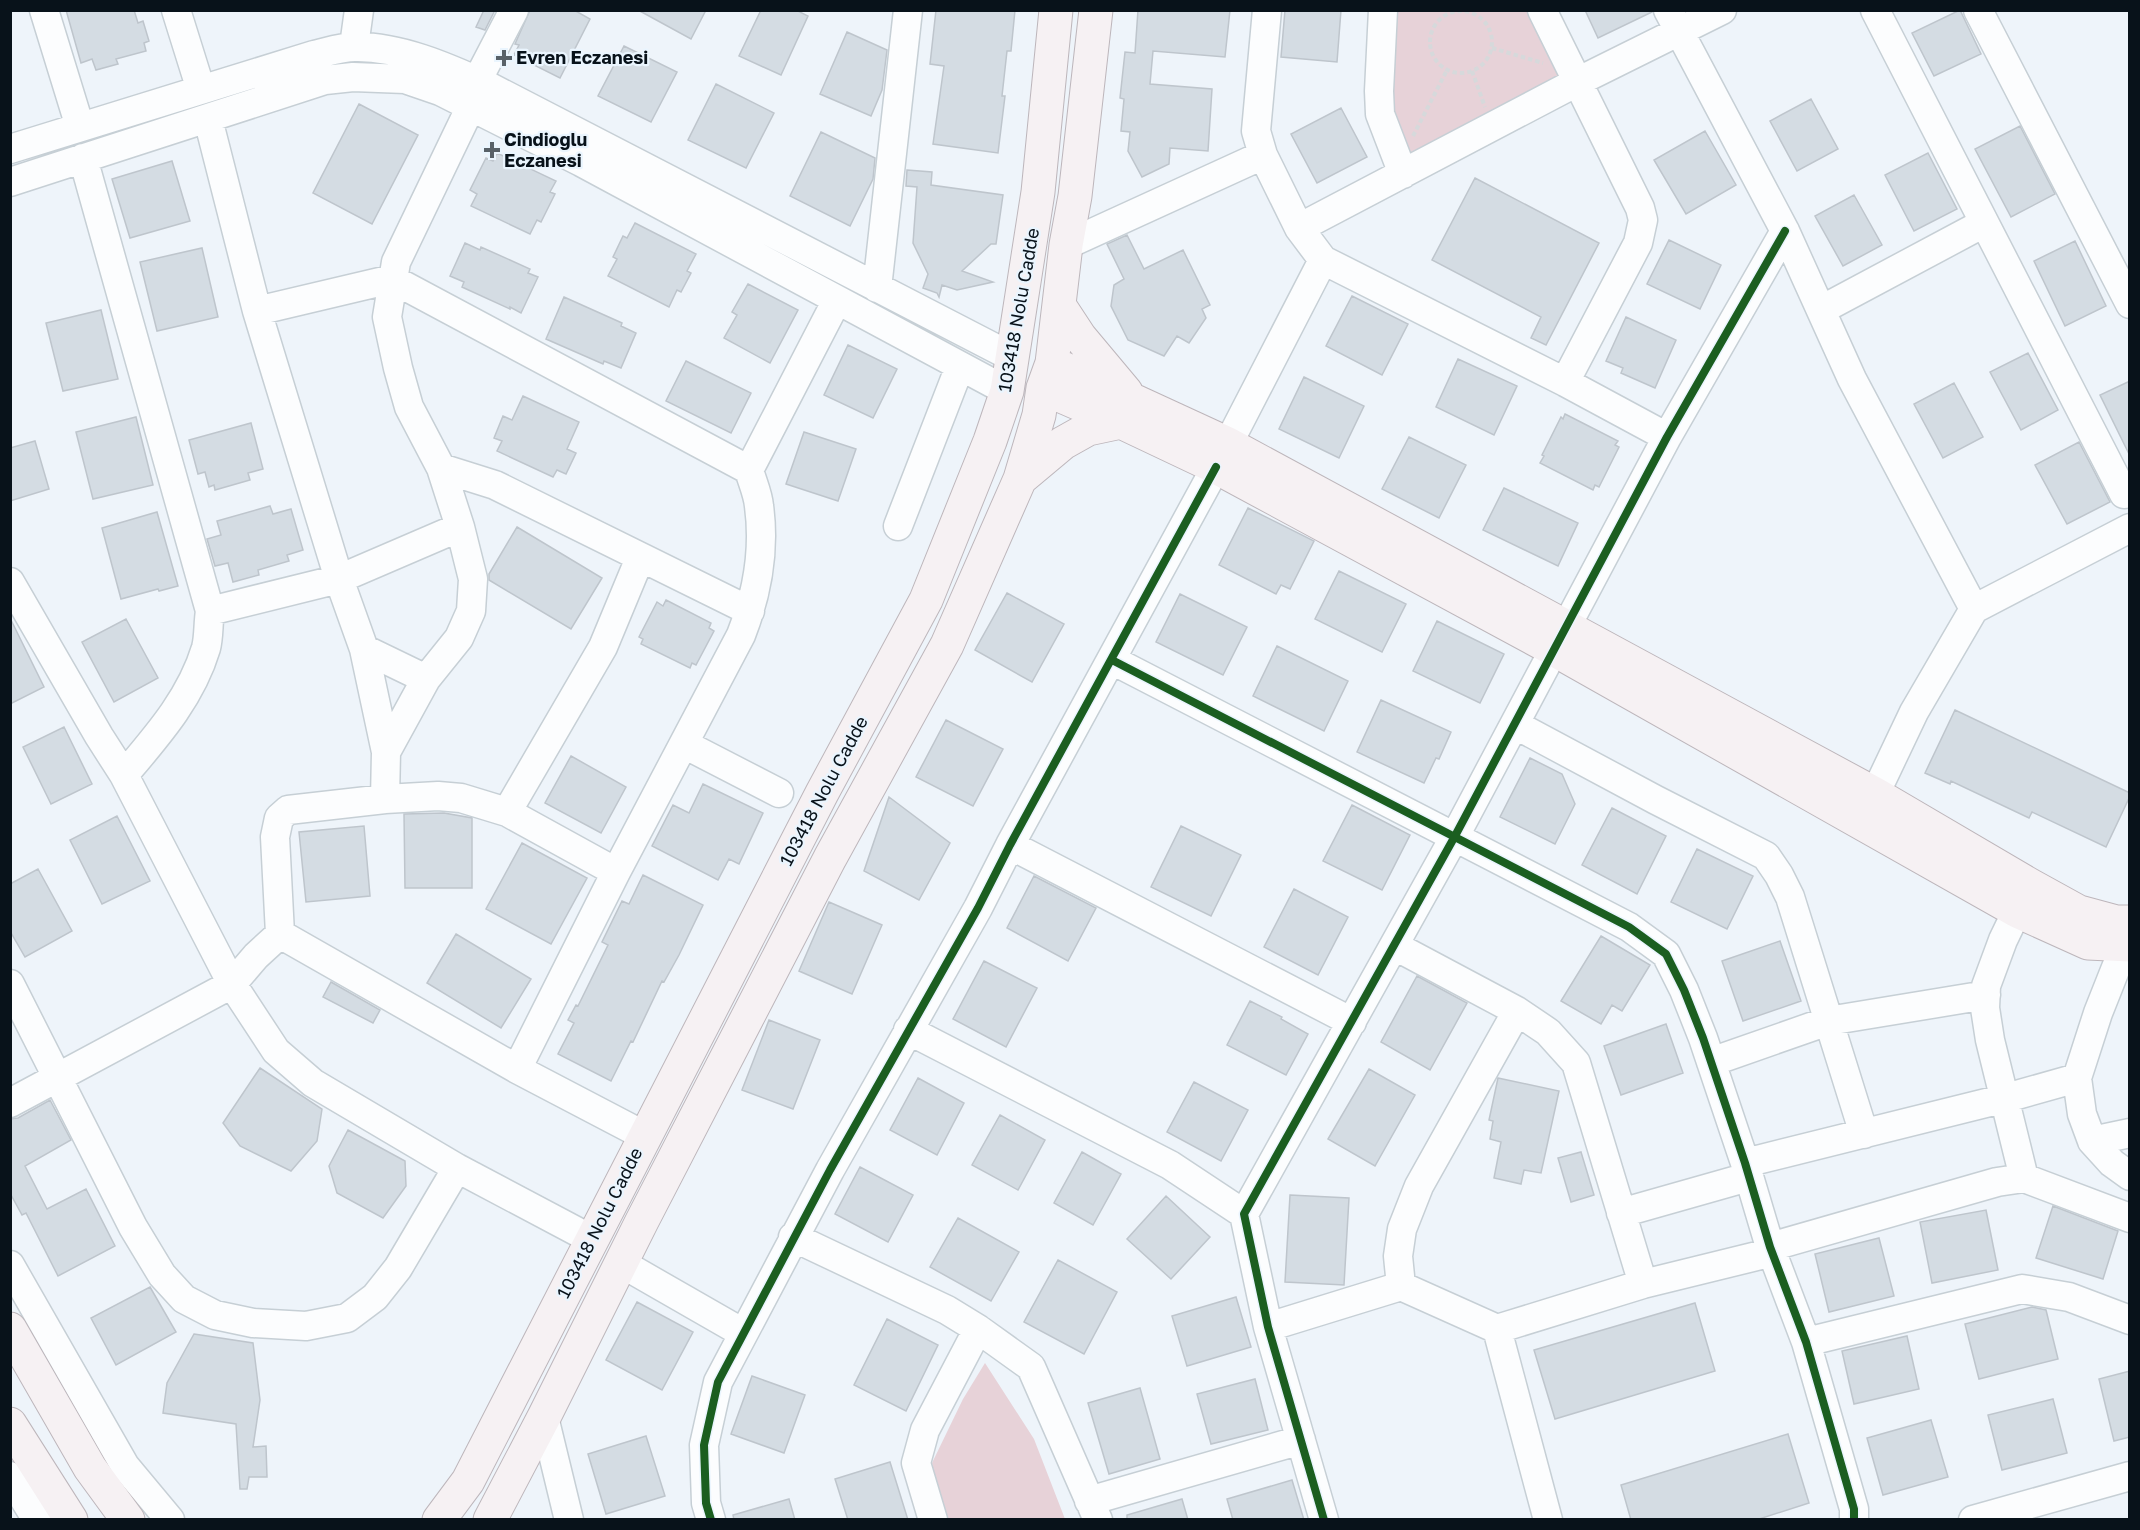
<svg xmlns="http://www.w3.org/2000/svg" width="2140" height="1530" font-family="'Golos Text',sans-serif">
<style>
.green{fill:#e7d2d8}
.building{fill:#d4dce3;stroke:#bec5cc;stroke-width:1.5}
.lines{fill:none;stroke-linecap:round;stroke-linejoin:round}
.minor-casing{stroke:#c6cfd5;stroke-width:31}
.major-casing{stroke:#bdb6bb;stroke-width:35}
.path{stroke:#d6d9db;stroke-width:4;stroke-dasharray:4.5 3;stroke-linecap:butt}
.minor{stroke:#fcfdfe;stroke-width:28}
.major{stroke:#f6f1f3;stroke-width:33}
.cycleway-casing{stroke:#eaf5fe;stroke-width:11}
.cycleway{stroke:#1b5e20;stroke-width:8}
.poi-dot{fill:#586168;stroke:#eaf5fe;stroke-width:2}
.labels{text-anchor:middle;stroke-width:4.5;stroke-linejoin:round;paint-order:stroke}
.poi-label{font-size:18px;font-weight:bold;fill:#08121a;stroke:#eaf5fe;text-anchor:start}
.street-label{font-size:18px;fill:#08121a;stroke:#eaf5fe}
</style>
<rect width="100%" height="100%" fill="#eef4fa"/>
<path class="green" d="M1392,11H1529L1566,82L1405,157L1387,102Z
M985,1363L1034,1439L1065,1519H944L932,1463L963,1399Z"/>
<path class="building" d="M66,10H134L138,23L143,21L149,41L144,43L146,51L116,59L118,64L96,70L92,59L81,63Z
M484,10H495L485,30L476,27Z
M530,10H574L590,19L560,78L514,55L519,45L515,44Z
M638,10H706L691,39Z
M761,10H796L808,16L781,75L739,56Z
M936,10H1015L1011,51H1007L1002,96H1005L998,153L933,144L944,66L930,64Z
M1138,10H1230L1225,57L1153,51L1150,84L1212,89L1208,151L1170,148L1169,164L1142,177L1128,151L1130,132L1121,131L1124,99L1120,98L1125,52L1135,53Z
M1285,10H1341L1337,62L1281,57Z
M1585,10H1652V12L1598,38Z
M1960,10L1981,54L1934,76L1912,33Z
M847,32L887,50L882,90L871,116L820,94Z
M624,46L677,72L651,122L598,96Z
M716,84L774,113L746,168L688,140Z
M1811,99L1838,149L1797,171L1770,121Z
M359,104L418,135L372,224L313,193Z
M1341,108L1367,157L1317,183L1291,134Z
M2020,126L2055,194L2011,217L1975,149Z
M1705,131L1736,185L1686,214L1654,160Z
M821,132L875,158L873,179L850,226L790,196Z
M497,153L556,181L550,192L555,194L541,222L537,220L530,234L471,206L477,194L470,190L486,158L493,161Z
M1928,153L1957,209L1914,231L1885,175Z
M172,161L190,221L130,238L112,179Z
M907,170L932,172L931,185L1003,195L996,244H991L962,271L993,282L957,290L942,285L939,297L937,293L923,288L928,274L913,243L917,187L906,186Z
M1475,178L1599,243L1546,345L1531,338L1541,317L1432,260Z
M1854,195L1882,245L1843,266L1815,216Z
M635,223L696,254L687,271L691,273L681,292L677,290L669,307L608,276L617,259L613,257L623,236L627,238Z
M1127,235L1144,269L1183,250L1210,305L1202,309L1206,318L1189,343L1177,336L1164,356L1128,340L1111,306L1114,285L1124,279L1107,244Z
M1669,240L1721,265L1700,309L1647,284Z
M2075,241L2106,306L2065,326L2034,261Z
M465,243L480,250L481,247L530,269L528,273L538,277L521,313L510,307V309L462,287L464,282L450,276Z
M202,248L218,317L157,331L140,262Z
M748,284L798,310L770,363L724,338L737,315L732,312Z
M1352,296L1408,324L1382,375L1326,346Z
M564,297L622,323L621,326L636,333L621,368L604,361L603,364L546,339Z
M101,310L118,379L63,391L46,323Z
M1626,317L1676,340L1655,388L1621,373L1623,368L1606,361Z
M848,345L897,369L873,418L824,395Z
M2028,353L2058,410L2021,430L1990,372Z
M1458,359L1517,386L1494,435L1436,407Z
M686,361L751,393L731,433L666,401Z
M1304,377L1364,406L1339,458L1279,429Z
M2130,381V456L2100,395Z
M1954,383L1983,437L1943,458L1914,404Z
M523,396L579,422L567,449L576,453L566,474L557,470L553,477L497,451L502,441L494,438L503,416L512,420Z
M1565,414L1618,441L1615,445L1619,447L1599,487L1595,485L1593,490L1540,463L1544,456L1542,455L1561,417L1563,419Z
M136,417L153,485L93,499L76,432Z
M251,423L263,469L248,473L250,480L215,490L214,485L209,487L205,472L198,474L189,440Z
M804,432L856,449L838,501L786,484Z
M1409,437L1466,465L1439,518L1382,489Z
M35,441L49,489L10,501V448Z
M2079,442L2110,502L2067,524L2035,465Z
M1504,488L1578,523L1558,566L1483,530Z
M270,506L273,514L291,509L303,550L287,555L289,561L258,570L259,575L233,582L228,563L215,566L207,539L221,535L217,521Z
M1248,508L1314,541L1290,589L1281,585L1276,594L1219,565Z
M157,512L178,586L159,591L158,589L121,599L102,528Z
M517,527L602,578L571,629L489,580V574Z
M1339,571L1406,604L1382,652L1315,619Z
M1007,593L1064,624L1032,682L975,650Z
M1180,594L1247,627L1223,675L1156,642Z
M666,600L711,623L709,628L714,631L696,665L692,663L690,668L641,644L643,639L639,637L657,602L663,606Z
M10,618L44,687L10,704Z
M126,619L158,678L114,702L82,642Z
M1437,621L1504,654L1480,703L1413,671Z
M1277,646L1348,681L1324,731L1253,696Z
M1381,700L1451,732L1439,759L1436,758L1424,783L1357,752Z
M1955,710L2130,793V796L2106,847L2032,812L2029,818L1951,781L1950,784L1925,773Z
M946,720L1003,749L973,806L916,777Z
M64,727L92,784L51,804L23,747Z
M571,756L626,787L601,833L545,803Z
M1530,758L1562,774L1575,804L1555,844L1500,817Z
M703,784L763,813L739,864L729,859L718,880L652,846L673,805L689,813Z
M889,797L950,843L919,900L864,871Z
M1352,805L1410,835L1382,890L1323,861Z
M1612,808L1666,836L1637,894L1582,865Z
M444,813L472,818V888H405L404,814Z
M117,816L150,881L102,904L70,840Z
M364,826L370,896L306,902L299,832Z
M1181,826L1241,855L1211,916L1151,887Z
M522,843L587,878L551,944L486,909Z
M1697,849L1753,876L1727,929L1671,902Z
M38,869L72,931L25,957L10,931V884Z
M643,875L703,905L679,955L664,982L662,981L633,1042L631,1041L611,1081L558,1054L574,1023L568,1020L576,1005L578,1006L608,945L602,942L622,901L629,904Z
M1034,876L1096,908L1068,961L1007,928Z
M1294,889L1348,917L1318,975L1264,947Z
M829,902L882,925L852,994L799,971Z
M456,934L531,979L501,1028L427,983Z
M1601,936L1650,965L1622,1011L1612,1005L1601,1024L1561,1001Z
M1780,941L1801,1001L1743,1021L1722,961Z
M984,961L1037,988L1006,1047L953,1019Z
M1417,976L1467,1003L1430,1070L1381,1042Z
M331,982L380,1010L373,1023L323,997Z
M1250,1001L1282,1017L1281,1019L1308,1034L1286,1075L1227,1045Z
M769,1020L820,1040L793,1109L742,1090Z
M1666,1024L1683,1073L1621,1095L1604,1046Z
M260,1068L322,1109L317,1141L291,1171L240,1146L223,1123Z
M1369,1069L1415,1095L1375,1166L1328,1139Z
M918,1078L964,1103L937,1155L890,1130Z
M1498,1078L1559,1091L1541,1173L1524,1170L1521,1184L1494,1178L1501,1142L1490,1139L1493,1121L1489,1120Z
M1194,1082L1248,1110L1221,1161L1167,1132Z
M50,1100L71,1140L25,1166L47,1209L86,1189L115,1246L58,1276L26,1213L22,1215L10,1193V1119L18,1118Z
M1000,1115L1045,1140L1018,1190L972,1165Z
M348,1130L405,1161L406,1186L383,1218L337,1193L329,1166Z
M1082,1152L1121,1174L1093,1225L1054,1203Z
M1581,1152L1594,1195L1571,1202L1558,1158Z
M860,1167L913,1195L888,1242L835,1214Z
M1290,1195L1349,1198L1344,1285L1285,1282Z
M1166,1196L1210,1237L1171,1279L1127,1239Z
M2053,1206L2118,1231L2103,1279L2036,1258Z
M1986,1210L1998,1270L1932,1283L1920,1222Z
M958,1218L1019,1252L991,1301L930,1267Z
M1879,1238L1894,1296L1829,1312L1815,1254Z
M1058,1260L1117,1292L1084,1354L1024,1322Z
M150,1287L176,1332L116,1365L91,1318Z
M1236,1297L1251,1347L1187,1366L1172,1316Z
M637,1302L693,1332L662,1390L606,1360Z
M1695,1303L1715,1371L1555,1419L1534,1350Z
M2032,1307L2046,1310L2058,1359L1979,1379L1965,1324Z
M887,1319L938,1345L906,1411L854,1385Z
M194,1334L253,1343L260,1400L253,1447L266,1446L267,1477H249L247,1489H240L236,1424L163,1413L167,1383Z
M1907,1336L1919,1389L1854,1404L1842,1351Z
M2130,1371V1437L2114,1441L2099,1379Z
M752,1376L805,1395L784,1453L731,1434Z
M1255,1379L1268,1430L1211,1444L1197,1394Z
M1140,1388L1160,1459L1109,1474L1088,1403Z
M2053,1399L2067,1453L2002,1470L1988,1415Z
M1931,1420L1948,1477L1883,1495L1867,1438Z
M1788,1434L1809,1503L1756,1520H1631L1621,1485Z
M646,1436L665,1496L606,1514L588,1454Z
M890,1462L908,1520H848L835,1479Z
M1292,1480L1304,1520H1233L1227,1499Z
M789,1499L795,1520H734L733,1515Z
M1182,1499L1188,1520H1127V1515Z"/>
<g class="lines">
<g class="minor-casing">
<path id="minor" d="M44,10L80,127
M176,10L201,90
M1267,10L1256,131L1263,155L1299,228L1323,260L1565,382L1667,437
M1383,10L1379,91L1380,114L1403,174
M1542,10L1640,208L1643,220L1638,243L1565,382
M1668,10L1785,231L1852,379L1974,609L1914,712L1875,794
M1875,10L2124,494
M1978,10L2130,304
M354,46L359,10
M477,81L514,10
M208,119L257,311L339,579L364,649L386,752L385,799
M10,149L314,55C327,52 342,47 355,47C398,46 447,67 486,85L1012,357
M83,158L210,611C208,623 209,637 206,648C191,698 157,736 124,775
M10,182L325,80L353,77L405,79L440,91L581,162L1007,391
M1299,228L1577,82L1722,10
M1066,245L1263,155
M877,288L908,10
M1821,310L1984,223
M257,311L392,279L749,470
M1228,444L1323,260
M441,468L495,485L750,611
M898,526L960,366
M10,582L99,736L124,775L232,984L276,1051L313,1083L457,1168L591,1239
M1974,609L2130,528
M210,611L339,579L460,527
M364,649L426,679
M1112,660L1629,927L1666,954L1684,990L1703,1038L1745,1163L1770,1247L1806,1342L1854,1509V1520
M1516,725L1656,800L1766,856L1779,875L1790,897L1864,1134
M684,744L779,793
M386,752L426,679L459,638L471,611L473,579L460,527L441,468L409,407L398,368L387,317L396,262L471,106
M507,812L603,647L640,558
M1010,845L1352,1022
M616,872L507,812L461,798L438,796L385,799L288,810L279,818L275,837L280,934L517,1069L645,1136
M2017,911L2003,940L1986,986L1985,1008L1990,1040L2024,1178
M2125,945L2098,1013L2077,1078L2082,1114L2092,1141L2112,1163L2130,1176
M1395,946L1517,1011L1548,1032L1576,1063L1643,1284
M10,984L133,1227L162,1275L184,1299L215,1315L253,1323L306,1326L347,1318L375,1297L398,1268L457,1168
M908,1030L1170,1165L1244,1214
M1711,1062L1828,1021L1986,995
M517,1069L616,872L741,635C757,594 765,550 759,506C758,494 752,481 749,470L837,300
M10,1103L232,984L256,956L280,934
M2092,1141L2130,1133
M1745,1163L2006,1098L2077,1078
M1621,1213L1748,1177
M793,1237L947,1310L978,1329L1031,1367L1098,1520
M1770,1247L1997,1182L2024,1178L2130,1218
M621,1263L743,1333
M10,1265L125,1466L170,1520
M1401,1286L1398,1256L1402,1229L1419,1186L1517,1011
M1268,1327L1401,1286L1497,1329L1548,1520
M1497,1329L1643,1284L1773,1252
M1806,1342L2022,1289L2069,1297L2130,1320
M544,1417L569,1520
M10,1476L37,1520
M1089,1501L1301,1440
M711,1520L706,1503L704,1445L718,1382L830,1170L978,908L1010,845L1216,467
M933,1520L916,1463L925,1430L978,1329
M1324,1520L1268,1327L1244,1214L1455,836L1667,437L1785,231
M1973,1520L2130,1476"/>
</g>
<g class="major-casing">
<path id="major" d="M1059,305L1080,337L1126,392
M1052,363L1228,444L1875,794L2030,885L2079,912L2116,922H2130
M1043,388L1121,422L1216,467L1555,650L2017,911L2088,943L2130,945
M1020,479L1063,443L1088,429L1121,422
M10,1329L90,1468L128,1520
M10,1424L71,1520
M439,1520L468,1481L822,793L926,600L990,441L1007,391L1038,192L1056,10
M490,1520L544,1417L642,1221L830,858L947,645L1020,479L1039,415L1043,388L1052,363L1066,245L1075,196L1096,10"/>
</g>
<path class="path" d="M1430 42a31 31 0 1 1 62 0a31 31 0 1 1-62 0Z
M1492,48L1543,63
M1472,71L1485,107
M1413,136L1447,70"/>
<use href="#minor" class="minor"/>
<use href="#major" class="major"/>
<g class="cycleway-casing">
<path id="cycleway" d="M1112,660L1629,927L1666,954L1684,990L1703,1038L1745,1163L1770,1247L1806,1342L1854,1509V1520
M711,1520L706,1503L704,1445L718,1382L830,1170L978,908L1010,845L1216,467
M1324,1520L1268,1327L1244,1214L1455,836L1667,437L1785,231"/>
</g>
<use href="#cycleway" class="cycleway"/>
</g>
<g class="poi-dot">
<path d="M501 49h6v6h6v6h-6v6h-6v-6h-6v-6h6z"/>
<path d="M489 141h6v6h6v6h-6v6h-6v-6h-6v-6h6z"/>
</g>
<g class="labels">
<g class="poi-label">
<text x="516" y="64">Evren Eczanesi</text>
<text x="504" y="146">Cindioğlu<tspan x="504" dy="21">Eczanesi</tspan></text>
</g>
<g class="street-label">
<text transform="translate(1019 310) rotate(-80)" y="6">103418 Nolu Cadde</text>
<text transform="translate(824 791) rotate(-62)" y="6">103418 Nolu Cadde</text>
<text transform="translate(600 1223) rotate(-63)" y="6">103418 Nolu Cadde</text>
</g>
</g>
<rect width="2140" height="1530" fill="none" stroke="#08121a" stroke-width="24"/>
</svg>
